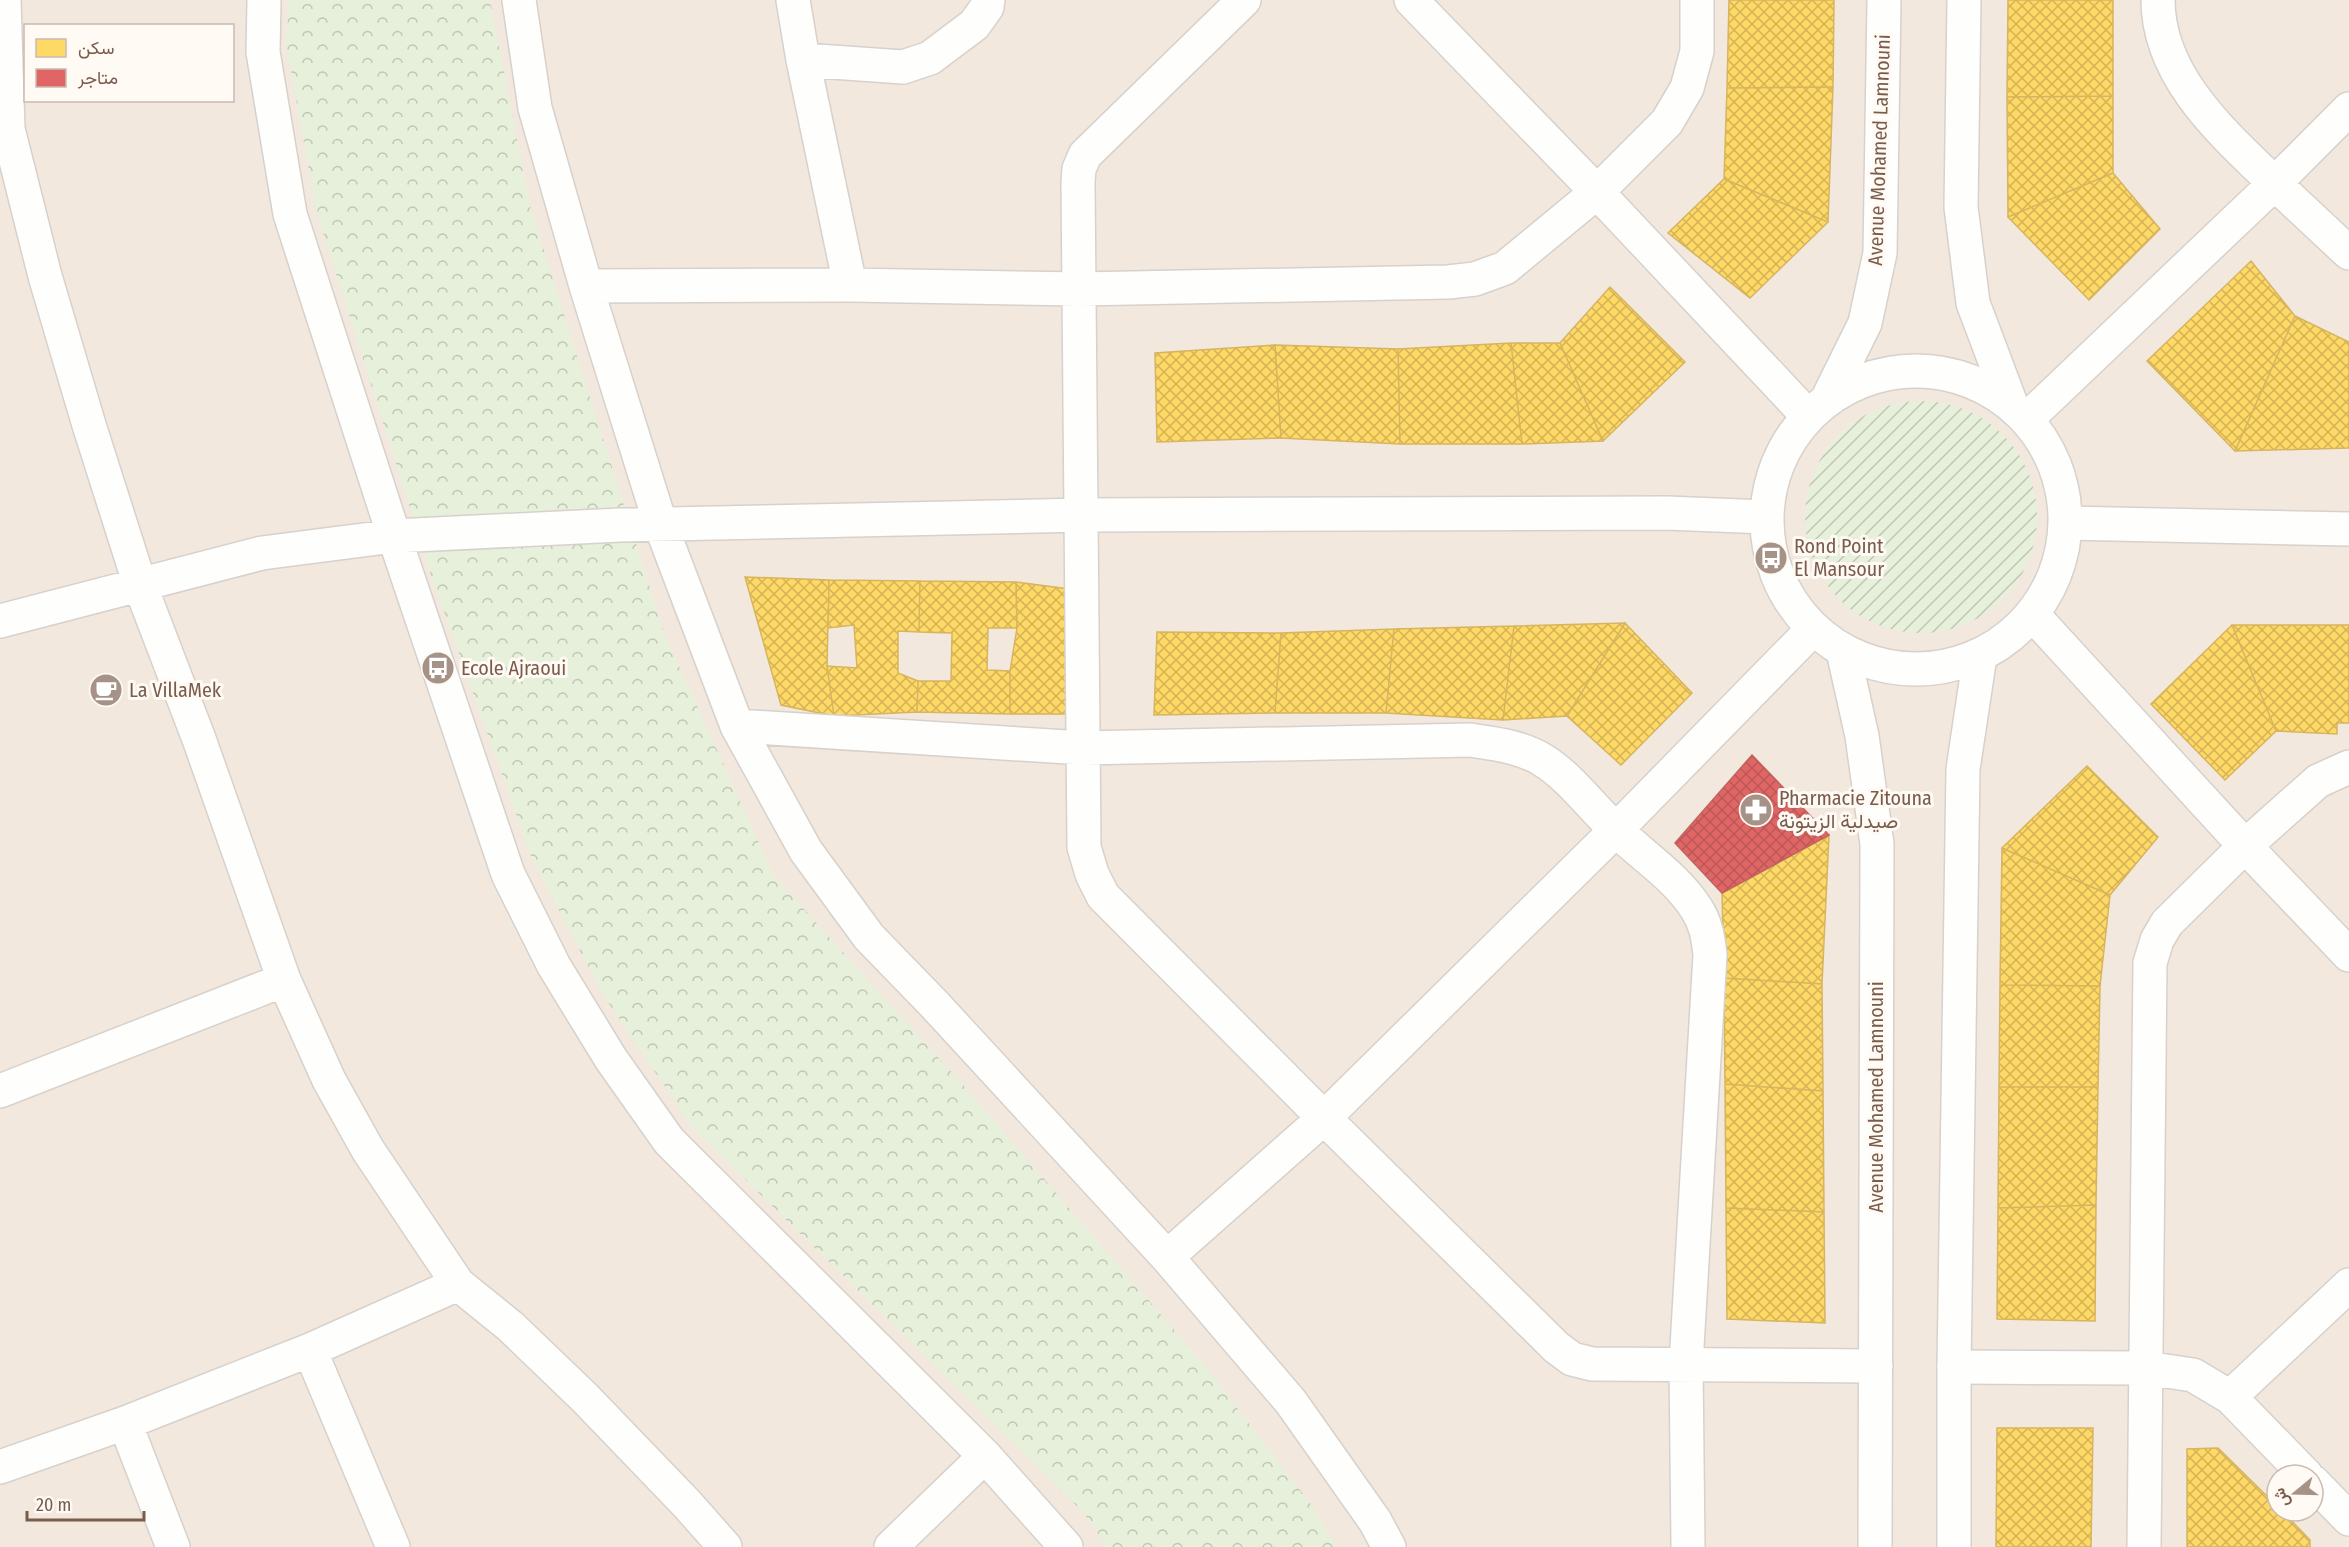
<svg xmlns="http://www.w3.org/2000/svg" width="2349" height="1547" font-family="'Fira Sans Condensed',Vazirmatn,sans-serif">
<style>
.residential{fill:#f2e8de;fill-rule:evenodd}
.forest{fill:url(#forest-crowns)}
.garden{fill:url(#garden-furrows)}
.homes{fill:url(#homes-cross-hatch);stroke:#d7b45e;stroke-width:1.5}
.shops{fill:url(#shops-cross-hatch);stroke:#c1635e;stroke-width:1.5}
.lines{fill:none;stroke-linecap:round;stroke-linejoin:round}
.minor-casing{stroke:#d7d1cb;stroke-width:36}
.tertiary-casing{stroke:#d7d1cb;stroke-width:36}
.minor{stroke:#fefefd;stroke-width:33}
.tertiary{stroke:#fefefd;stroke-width:33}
.labels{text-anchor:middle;stroke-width:6;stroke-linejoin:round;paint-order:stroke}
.street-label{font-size:20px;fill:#7a5c4d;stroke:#fffaf3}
.poi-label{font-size:20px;fill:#7a5c4d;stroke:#fffaf3;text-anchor:start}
</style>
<defs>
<pattern id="forest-crowns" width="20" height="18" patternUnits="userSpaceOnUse" patternTransform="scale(1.5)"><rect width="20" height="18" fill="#e7f0db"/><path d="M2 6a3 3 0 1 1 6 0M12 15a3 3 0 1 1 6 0" fill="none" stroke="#c0c6b4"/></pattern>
<pattern id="garden-furrows" width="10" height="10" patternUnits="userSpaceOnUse" patternTransform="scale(1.5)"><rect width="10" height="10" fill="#e7f0db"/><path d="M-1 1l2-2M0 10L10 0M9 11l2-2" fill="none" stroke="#c0c6b4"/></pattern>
<pattern id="homes-cross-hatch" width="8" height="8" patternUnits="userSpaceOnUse" patternTransform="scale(1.5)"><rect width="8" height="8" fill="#ffd966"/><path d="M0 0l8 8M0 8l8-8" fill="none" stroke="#d3b356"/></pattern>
<pattern id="shops-cross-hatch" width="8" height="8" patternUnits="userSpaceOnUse" patternTransform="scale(1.5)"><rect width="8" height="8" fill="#e06666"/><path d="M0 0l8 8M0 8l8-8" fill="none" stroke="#bb5756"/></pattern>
</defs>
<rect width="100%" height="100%" fill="#f9f5f0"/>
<path class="residential" d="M0,0H2349V1547H0ZM26,26H232V100H26ZM2277,1475H2313V1511H2277Z"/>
<path class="forest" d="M289,0H490L530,206L664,633L774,876L964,1086L1201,1361L1316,1511L1335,1547H1107L1084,1513L692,1127L602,993L532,859L431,575L316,210L286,43Z"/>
<path class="garden" d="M1805 517a116 116 0 1 1 232 0a116 116 0 1 1-232 0Z"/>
<path class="homes" d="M1729,0H1834L1833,87L1727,88Z
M2008,0H2113V96L2007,97Z
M1833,87L1828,222L1724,179L1727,88Z
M2113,96V173L2008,217L2007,97Z
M2113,173L2160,229L2089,300L2008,217Z
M1724,179L1828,222L1750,298L1668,233Z
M2251,261L2295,316L2235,451L2147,361Z
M1610,287L1685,362L1603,441L1560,343Z
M2295,316L2349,342V448L2235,451Z
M1511,343L1522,444H1400L1398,349Z
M1511,343H1560L1603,441L1522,444Z
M1275,345L1398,349L1400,444L1281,438Z
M1275,345L1281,438L1157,442L1155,353Z
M745,577L829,580L827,666L834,716L781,705Z
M829,580L920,581L919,632L898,631V673L918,681L917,712L834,716L827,666L857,668L854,625L828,628Z
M920,581L1016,582L1017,628H988L987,670L1010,671V714L917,712L918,681H951L952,633L919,632Z
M1016,582L1069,589V714H1010V671L1017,628Z
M1625,623L1567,716L1503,720L1514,626Z
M1625,623L1692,693L1621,765L1567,716Z
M2232,625L2276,731L2225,780L2151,704Z
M2232,625H2349V723H2337V734L2276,731Z
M1514,626L1503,720L1386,713L1394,629Z
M1394,629L1386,713H1275L1281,633Z
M1157,632L1281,633L1275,713L1154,715Z
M2087,766L2158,837L2110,895L2002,848Z
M1829,835L1822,984L1724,978L1722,893Z
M2002,848L2110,895L2100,986L2000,985Z
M1724,978L1822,984L1823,1091L1725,1084Z
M2000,985L2100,986L2098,1087H1999Z
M1725,1084L1823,1091L1824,1212L1726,1208Z
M1999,1087H2098L2096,1205L1998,1208Z
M2096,1205L2095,1321L1997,1319L1998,1208Z
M1726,1208L1824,1212L1825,1323L1727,1319Z
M1997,1428H2093L2091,1547H1996Z
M2218,1448L2277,1506V1511H2282L2310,1540V1547H2187V1449Z"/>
<path class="shops" d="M1752,755L1829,835L1722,893L1675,843Z"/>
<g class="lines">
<g class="minor-casing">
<path id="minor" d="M4,0L8,129L45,276L89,425L140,585L199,739L284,980L329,1080L368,1150L458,1284L510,1326L585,1398L687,1504L725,1547
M264,0L263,52L290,214L394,536L508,874L554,966L611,1059L669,1141L985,1456L1066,1547
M519,0L535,108L586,286L661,526L737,726L806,851L869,937L934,1004L1167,1257L1291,1402L1375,1521L1389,1547
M793,0L803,60L850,285
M1244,0L1085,155L1079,169L1078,182L1084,847L1092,874L1103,896L1324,1118L1556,1347L1572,1359L1592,1364L1876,1366
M1411,0L1597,192L1808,416
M2158,0C2158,73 2217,128 2266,175C2293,201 2321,227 2349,253
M803,60L903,67L930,58L974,25L987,7L988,0
M586,286L850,285L1080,289L1448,282L1475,279L1505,268L1597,192L1667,122L1687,88L1697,51V0
M2027,419L2275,183L2349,109
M2066,523L2349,529
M2033,615L2245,846L2349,955
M0,621L262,553L394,536L620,525L1082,515L1667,513L1766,517
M737,726L1083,748L1470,740C1494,744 1519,746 1541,759C1570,776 1592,808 1617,831C1643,856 1676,877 1696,908C1706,923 1708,937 1710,955L1686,1364L1688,1547
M0,1091L284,980
M1167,1257L1324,1118L1616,830L1813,629
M310,1350L393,1547
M1954,1367L2146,1368L2193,1375L2230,1397L2306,1475
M2230,1397L2349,1285
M125,1423L173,1547
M0,1467L125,1423L310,1350L458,1284
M2313,1482L2349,1519
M891,1547L985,1456
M2144,1547L2150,963L2157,940L2167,923L2245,846L2318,781L2349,767"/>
</g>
<g class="tertiary-casing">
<path id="tertiary" d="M1964,0L1961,207L1973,303L2011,404
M1767 520a149 149 0 1 1 298 0a149 149 0 1 1-298 0Z
M1828,398L1865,323L1880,253L1884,0
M1843,651L1862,736L1877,844L1875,1547
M1954,1547V1367L1963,769L1980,656"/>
</g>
<use href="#minor" class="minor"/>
<use href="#tertiary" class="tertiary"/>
</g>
<defs>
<g id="bus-disc" transform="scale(1.725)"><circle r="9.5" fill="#a69286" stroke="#fffaf3"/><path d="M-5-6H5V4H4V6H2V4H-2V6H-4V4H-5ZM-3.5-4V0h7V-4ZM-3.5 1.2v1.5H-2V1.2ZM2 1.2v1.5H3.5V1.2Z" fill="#fff"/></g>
<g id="cafe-disc" transform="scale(1.725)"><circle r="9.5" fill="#a69286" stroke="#fffaf3"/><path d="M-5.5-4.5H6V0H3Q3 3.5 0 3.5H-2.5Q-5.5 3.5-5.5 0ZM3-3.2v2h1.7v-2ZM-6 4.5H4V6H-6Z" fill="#fff"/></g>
<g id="pharmacy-disc" transform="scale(1.725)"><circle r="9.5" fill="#a69286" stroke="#fffaf3"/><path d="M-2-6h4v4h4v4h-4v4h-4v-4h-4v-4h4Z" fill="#fff"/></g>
</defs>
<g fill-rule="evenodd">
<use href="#bus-disc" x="1771" y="558"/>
<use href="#bus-disc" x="438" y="668"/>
<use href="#cafe-disc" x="106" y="690"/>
<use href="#pharmacy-disc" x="1756" y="810"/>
</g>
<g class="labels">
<g class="street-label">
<text transform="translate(1879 150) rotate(-88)" y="7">Avenue Mohamed Lamnouni</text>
<text transform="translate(1876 1097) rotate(-90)" y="7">Avenue Mohamed Lamnouni</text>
</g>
<g class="poi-label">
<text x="1794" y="553">Rond Point<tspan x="1794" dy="23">El Mansour</tspan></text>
<text x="461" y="675">Ecole Ajraoui</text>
<text x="129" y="697">La VillaMek</text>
<text x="1779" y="805">Pharmacie Zitouna<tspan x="1779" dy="23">صيدلية الزيتونة</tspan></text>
</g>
</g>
<rect x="24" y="24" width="210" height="78" fill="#fffaf3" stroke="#cabbb1" stroke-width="1.5"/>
<rect x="36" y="39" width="30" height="18" fill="#ffd966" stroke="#cabbb1" stroke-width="1.5"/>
<text x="78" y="54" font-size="18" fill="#7a5c4d">سكن</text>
<rect x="36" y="69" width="30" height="18" fill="#e06666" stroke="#cabbb1" stroke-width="1.5"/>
<text x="78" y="84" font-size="18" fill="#7a5c4d">متاجر</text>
<g transform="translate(2295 1493) rotate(251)"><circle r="28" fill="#fffaf3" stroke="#cabbb1" stroke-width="1.5"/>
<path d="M0-4.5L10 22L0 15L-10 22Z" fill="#a69286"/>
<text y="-9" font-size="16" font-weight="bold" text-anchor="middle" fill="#7a5c4d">ش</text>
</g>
<path d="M27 1511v9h117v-9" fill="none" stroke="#7a5c4d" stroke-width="3"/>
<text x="36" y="1511" font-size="18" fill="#7a5c4d" stroke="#fffaf3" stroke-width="4.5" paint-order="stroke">20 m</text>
</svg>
